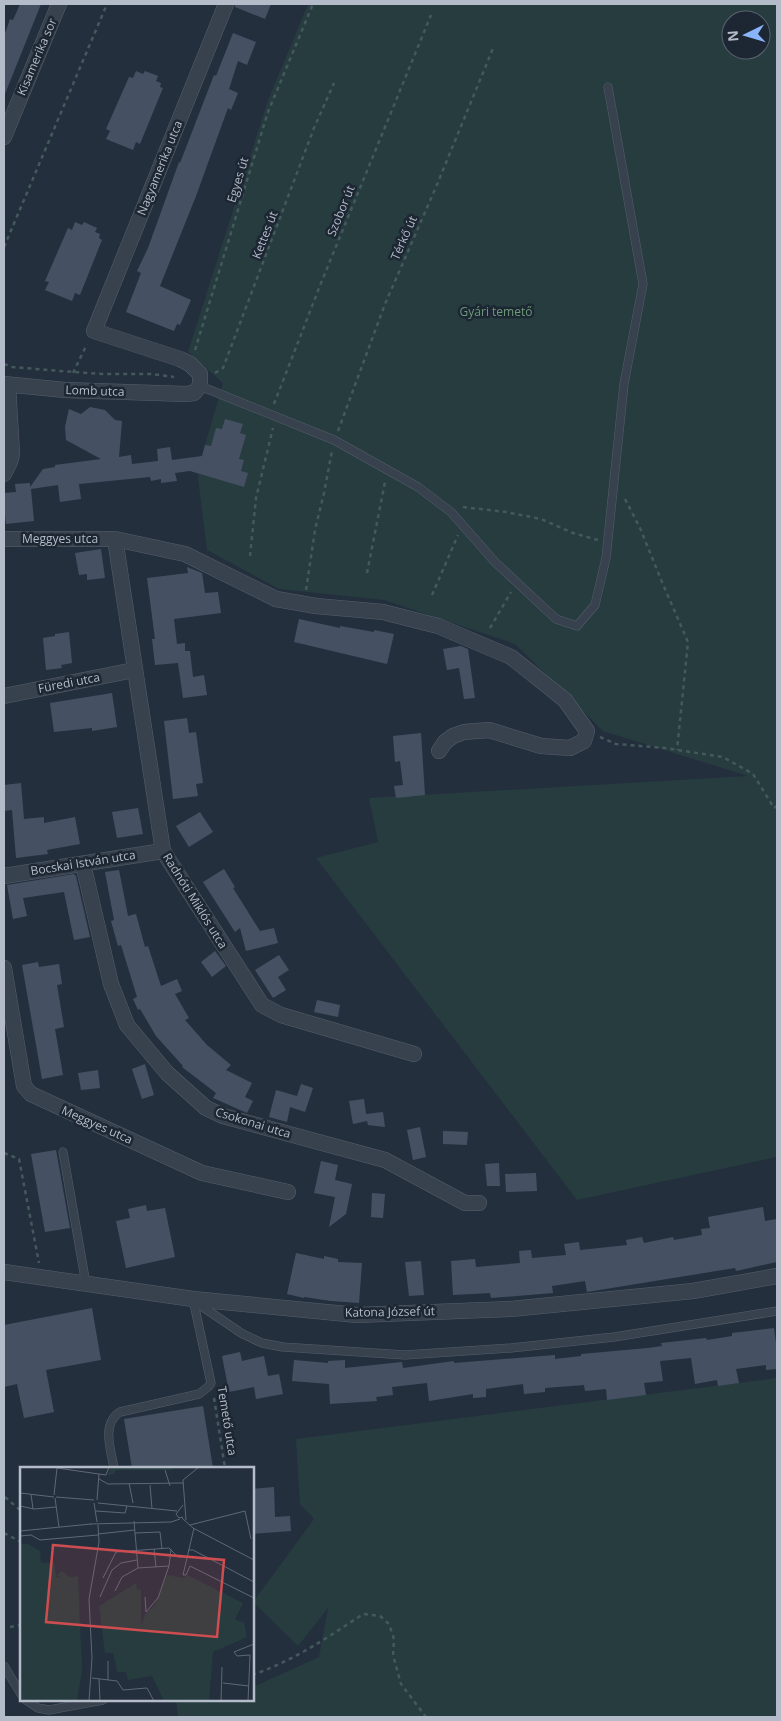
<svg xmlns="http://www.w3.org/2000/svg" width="781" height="1721" font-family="'Open Sans',sans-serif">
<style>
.green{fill:#263c3f;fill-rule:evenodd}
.building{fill:#455162}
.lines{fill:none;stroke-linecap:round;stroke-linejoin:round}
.service-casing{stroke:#565f6c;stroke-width:9}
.minor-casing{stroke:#565f6c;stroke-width:16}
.path{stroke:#44595c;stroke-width:2.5;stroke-dasharray:4 4;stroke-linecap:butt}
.service{stroke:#38414e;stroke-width:8}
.minor{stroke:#38414e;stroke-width:15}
.labels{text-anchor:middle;stroke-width:5;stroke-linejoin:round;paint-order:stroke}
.street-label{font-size:12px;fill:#b4bcc9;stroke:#1d2633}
.park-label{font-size:12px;fill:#6b9a76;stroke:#1d2633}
.inset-road{fill:none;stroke:#5e6776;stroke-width:1}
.view{fill:#ce4d50;fill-opacity:0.15;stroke:#ce4d50;stroke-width:2.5}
.inset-edge{fill:none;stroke:#b4bcc9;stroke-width:2.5}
</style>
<rect width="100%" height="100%" fill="#242f3e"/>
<path class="green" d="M308,4H777V1157L577,1200L316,858L378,842L369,798L748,776L603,731L515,644L384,600L279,589L207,550L198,478L205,445L223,383L188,352L267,103ZM731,20H761V50H731Z
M777,1378V1717H178L176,1700H252L253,1687L319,1657L328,1608L298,1646L253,1602L314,1519L300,1504L296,1439Z"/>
<path class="building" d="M20,4H41L5,94L4,36L10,19L13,20Z
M235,4H271L265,19L235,7Z
M233,33L256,42L247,65L238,61L229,89L238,93L231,110L228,108L196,196L160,286L191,300L180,325L177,324L174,331L126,312L141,273L137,271L148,248L179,162L180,163L214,75L216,76Z
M136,71L143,74L145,71L158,76L156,81L161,83L160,87L163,88L140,144L136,142L133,150L106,139L110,131L106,129L129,77L133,78Z
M75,222L82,225L84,222L97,228L95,232L100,234L99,238L102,240L80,295L75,293L72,301L45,290L49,282L45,281L68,228L72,230Z
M90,407L105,410L115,420L122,421L119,457L131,455L132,464L158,461L157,449L170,447L172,460L202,456L205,445L211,446L216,428L222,429L225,419L243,424L240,433L246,435L239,459L244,460L241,471L248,473L244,487L190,471L175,473L177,481L161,483V479L151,481L150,477L79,484L81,499L60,502L58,485L31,489L34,521L6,524L5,516H4V493L16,492L15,484L30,483V487L43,469L55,467V465L101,459L66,440L65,427L69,409L81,414Z
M101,549L105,578L87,580V574L79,575L75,553Z
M187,567L202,573L205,593L218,592L221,613L174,619L177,644L185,643V651H190L193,677L204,675L207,695L183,698L178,663L155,665L152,639H155L147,578L188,573Z
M299,619L340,628V626L374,632V630L394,634L387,664L294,642Z
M69,632L72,663L61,665L62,668L46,670L43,638L55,636V634Z
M461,646L468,649L475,698L464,699L459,668L447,670L443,649Z
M112,693L117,727L92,731V728L54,732L50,703Z
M187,718L189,733L196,732L203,783L196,784L198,796L173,799L164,721Z
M421,733L425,795L396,798L394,786L403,785L400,761L395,762L393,736Z
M21,783L24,819L44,817V823L75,817L80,844L47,850L48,854L16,858L12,810L4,811V785Z
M138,808L143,834L117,838L112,812Z
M200,812L213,832L189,847L176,826Z
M224,869L235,887L233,888L260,931L274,928L278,943L246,951L240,928L235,932L203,882Z
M119,870L128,916L136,914L145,947L148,946L161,986L177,979L182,991L175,994L189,1018L185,1020L207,1045L231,1065L226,1070L252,1083L245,1097L253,1101L247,1113L213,1098L216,1093L182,1067L183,1066L156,1036L140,1009L138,1010L133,999L137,997L121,945L118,946L111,921L114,920L105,872Z
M74,874L76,876L90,937L74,940L64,892L23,898L27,916L13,919L7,885Z
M215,951L226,966L212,977L201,962Z
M279,955L289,970L278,977L286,990L273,998L255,970Z
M38,962L39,967L59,964L62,984L57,985L64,1027L55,1029L63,1075L42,1079L22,965Z
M317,1000L340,1005L338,1017L314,1012Z
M145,1064L154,1095L142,1099L132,1069Z
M98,1070L100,1088L81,1090L78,1073Z
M301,1084L313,1088L305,1112L290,1107L287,1122L269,1117L276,1090L297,1096Z
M364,1099L366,1114L383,1112L385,1127L368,1125L367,1121L353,1124L349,1101Z
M420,1127L426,1157L413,1160L407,1130Z
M443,1131L468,1132L467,1145L443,1144Z
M56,1150L70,1228L45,1232L31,1154Z
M321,1161L338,1165L335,1180L352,1184L346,1214L329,1227L335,1197L314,1193Z
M499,1163L500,1186H487L485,1164Z
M536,1173L537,1191L506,1192L505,1174Z
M372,1193L385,1194L383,1218L371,1217Z
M146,1205L147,1211L165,1208L175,1257L126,1268L116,1221L130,1218L128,1209Z
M763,1207L765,1221L777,1219V1262L736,1271L735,1268L587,1292L585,1281L552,1286L553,1293L491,1298L490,1293L453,1295L451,1261L475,1259L476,1267L520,1263L519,1251L531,1250L532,1258L566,1255L564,1244L579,1242L580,1250L627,1245L626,1240L642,1237L644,1243L673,1237L674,1240L702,1235L701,1229L710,1228L708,1217Z
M296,1253L324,1259V1256L338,1259V1262L362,1263L359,1303L331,1301L304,1297V1298L287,1294Z
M421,1261L424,1295L409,1296L405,1262Z
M92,1308L101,1360L46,1370L54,1412L24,1418L17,1384L4,1387V1325Z
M774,1328L777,1351V1369L766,1370V1365L736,1369L739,1383L718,1386L717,1380L695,1384L691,1358L660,1361L663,1381L644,1383L646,1395L607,1400L606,1389L585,1391L584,1385L545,1388V1392L524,1394L523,1384L486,1389V1397L473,1398V1394L429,1401L427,1383L392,1387L393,1395L376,1397L377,1401L330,1404L329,1384L292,1381L294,1360L328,1363V1361L345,1360V1368L402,1362L403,1368L454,1361V1363L555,1355V1359L581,1356V1354L648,1348L662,1346L661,1343L706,1338L707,1340L732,1336V1333Z
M240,1352L242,1361L264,1356L268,1376L279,1374L283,1394L256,1399L254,1387L229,1392L222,1356Z
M203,1406L213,1468H132L124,1419Z
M274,1487L275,1517L290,1516L291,1531L252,1534V1489Z"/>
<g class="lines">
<g class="service-casing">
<path id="service" d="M200,386L334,440L418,487L451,512L495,562L556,619L577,626L595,605L606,558L624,384L643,284L608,87
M63,1152L86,1284
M197,1303L241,1333L262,1343L283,1347L405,1355L511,1348L614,1337L777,1311
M114,1468C111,1450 101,1424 120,1412L199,1394L208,1387L211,1383L193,1299
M4,1666L21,1694
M26,1700L38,1708L49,1710L103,1700"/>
</g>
<g class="minor-casing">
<path id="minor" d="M4,137L59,4
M4,384L65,390L186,394L194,393L200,386V374L190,364L180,359L94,331L226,4
M4,474L10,462L12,454L8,385
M4,539H115L185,554L276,599L316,606L383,612L438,626L511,657L565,700L587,731L584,741L570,748L541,746L489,730L464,732L453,736L445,742L439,751
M115,539L163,851L262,1005L281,1015L414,1054
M4,696L134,670
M83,864L111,984L127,1025L167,1073L206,1108L223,1116L385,1160L465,1203H479
M4,876L163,851
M4,968L24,1086L31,1094L202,1173L288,1192
M4,1272L193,1299L357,1315L511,1309L693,1291L777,1276"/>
</g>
<path class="path" d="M4,247L107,4
M195,350L268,112L313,4
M4,364L12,367L60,371L102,374H151L174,377
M73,373L87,344
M215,373L223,368L314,128L334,83
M274,404L321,283L431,15
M338,431L385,304L436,187L494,46
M625,499L640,528L662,582L688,642L677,750
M463,507L506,512L541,519L573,533L598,540
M250,556L256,498L273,428
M367,573L385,482
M306,590L315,530L324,493L332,451
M432,595L458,535
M490,628L511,592
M600,737L616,744L665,748L723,757L753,774L774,808L777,806
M4,1153L19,1159L39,1263
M214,1398L225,1468
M5,1497L21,1511
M4,1533L21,1542
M10,1627L21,1625
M252,1675C293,1661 327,1638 363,1614L380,1616L389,1624L394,1639L393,1655L401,1684L426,1717"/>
<use href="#service" class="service"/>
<use href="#minor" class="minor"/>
</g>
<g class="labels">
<g class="street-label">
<text transform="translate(37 57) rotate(-67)" y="4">Kisamerika sor</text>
<text transform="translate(160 168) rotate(-68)" y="4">Nagyamerika utca</text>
<text transform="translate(238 180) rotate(-73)" y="4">Egyes út</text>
<text transform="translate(341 211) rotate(-68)" y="4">Szobor út</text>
<text transform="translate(265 235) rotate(-69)" y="4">Kettes út</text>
<text transform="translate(404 238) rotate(-66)" y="4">Térkő út</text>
<text transform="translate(95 391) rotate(2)" y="4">Lomb utca</text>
<text x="60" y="543">Meggyes utca</text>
<text transform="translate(69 683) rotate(-11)" y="4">Füredi utca</text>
<text transform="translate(83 863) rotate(-9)" y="4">Bocskai István utca</text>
<text transform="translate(195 901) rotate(58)" y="4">Radnóti Miklós utca</text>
<text transform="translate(253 1123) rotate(17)" y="4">Csokonai utca</text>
<text transform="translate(97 1125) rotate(24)" y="4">Meggyes utca</text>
<text transform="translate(390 1312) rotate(-1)" y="4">Katona József út</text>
<text transform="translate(227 1421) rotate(81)" y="4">Temető utca</text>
</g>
<g class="park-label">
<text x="496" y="316">Gyári temető</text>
</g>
</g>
<g transform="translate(20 1467)">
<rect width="234" height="234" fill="#242f3e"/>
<path d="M90,0H152V3H96L94,7L88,8ZM0,77H8L20,84L21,96L34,95L36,110L40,111L37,108L42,104L50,110L58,109L62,203L57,234H0ZM147,108L164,111L167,108L223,136L215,152L224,156L227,170L193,185L189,234H144L132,209L108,213L106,205H97L93,186H85L79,139L116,116L117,123L121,122V159L126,146L135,138Z" fill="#263c3f"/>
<path class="inset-road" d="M37,1L86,8L89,0M145,3L150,19M79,12L88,17L163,16M109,16L113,36M130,18L132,42M0,26L34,30M11,27L13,42M34,28L37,1M36,30L74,33M35,31L39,60M77,33L79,7M74,36L77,55M78,36L157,44M163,38L156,47L159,51L163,50M0,39L14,42L36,40M76,44L105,46L107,39M162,51L173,61L234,93M166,53L163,13L179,0M114,54L118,101M70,57L151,55L160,52M170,58L225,44L231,72M0,64L71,57M115,66L140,65L142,82M78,67L115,63M0,69L11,68L20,73L78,68M134,82L136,100M168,83H173L234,115M163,108H166L170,99L234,131M163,108L174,61M83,111L96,85L149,81L158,90H165M95,124L102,110L118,101L149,99M80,130L92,103L101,96L117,93M125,130L126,145M126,145L138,131L149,99L151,82M88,194V213M72,211L97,214L103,223L127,221L134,234M79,212L80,234M203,216L229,219M69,234L72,191L69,132L79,75L78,58M201,234L202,200M228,234L230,188L217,189L214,185L234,177"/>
<path class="view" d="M33,78L204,93L197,170L26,155Z"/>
<rect width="234" height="234" class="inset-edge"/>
</g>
<rect width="781" height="1721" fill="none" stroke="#b4bcc9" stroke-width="10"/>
<g transform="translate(746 35) rotate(265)"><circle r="24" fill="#1d2633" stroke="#59626f"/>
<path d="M0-4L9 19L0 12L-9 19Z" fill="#8ab4f8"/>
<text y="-8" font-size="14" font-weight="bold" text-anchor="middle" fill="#b4bcc9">N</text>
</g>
</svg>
